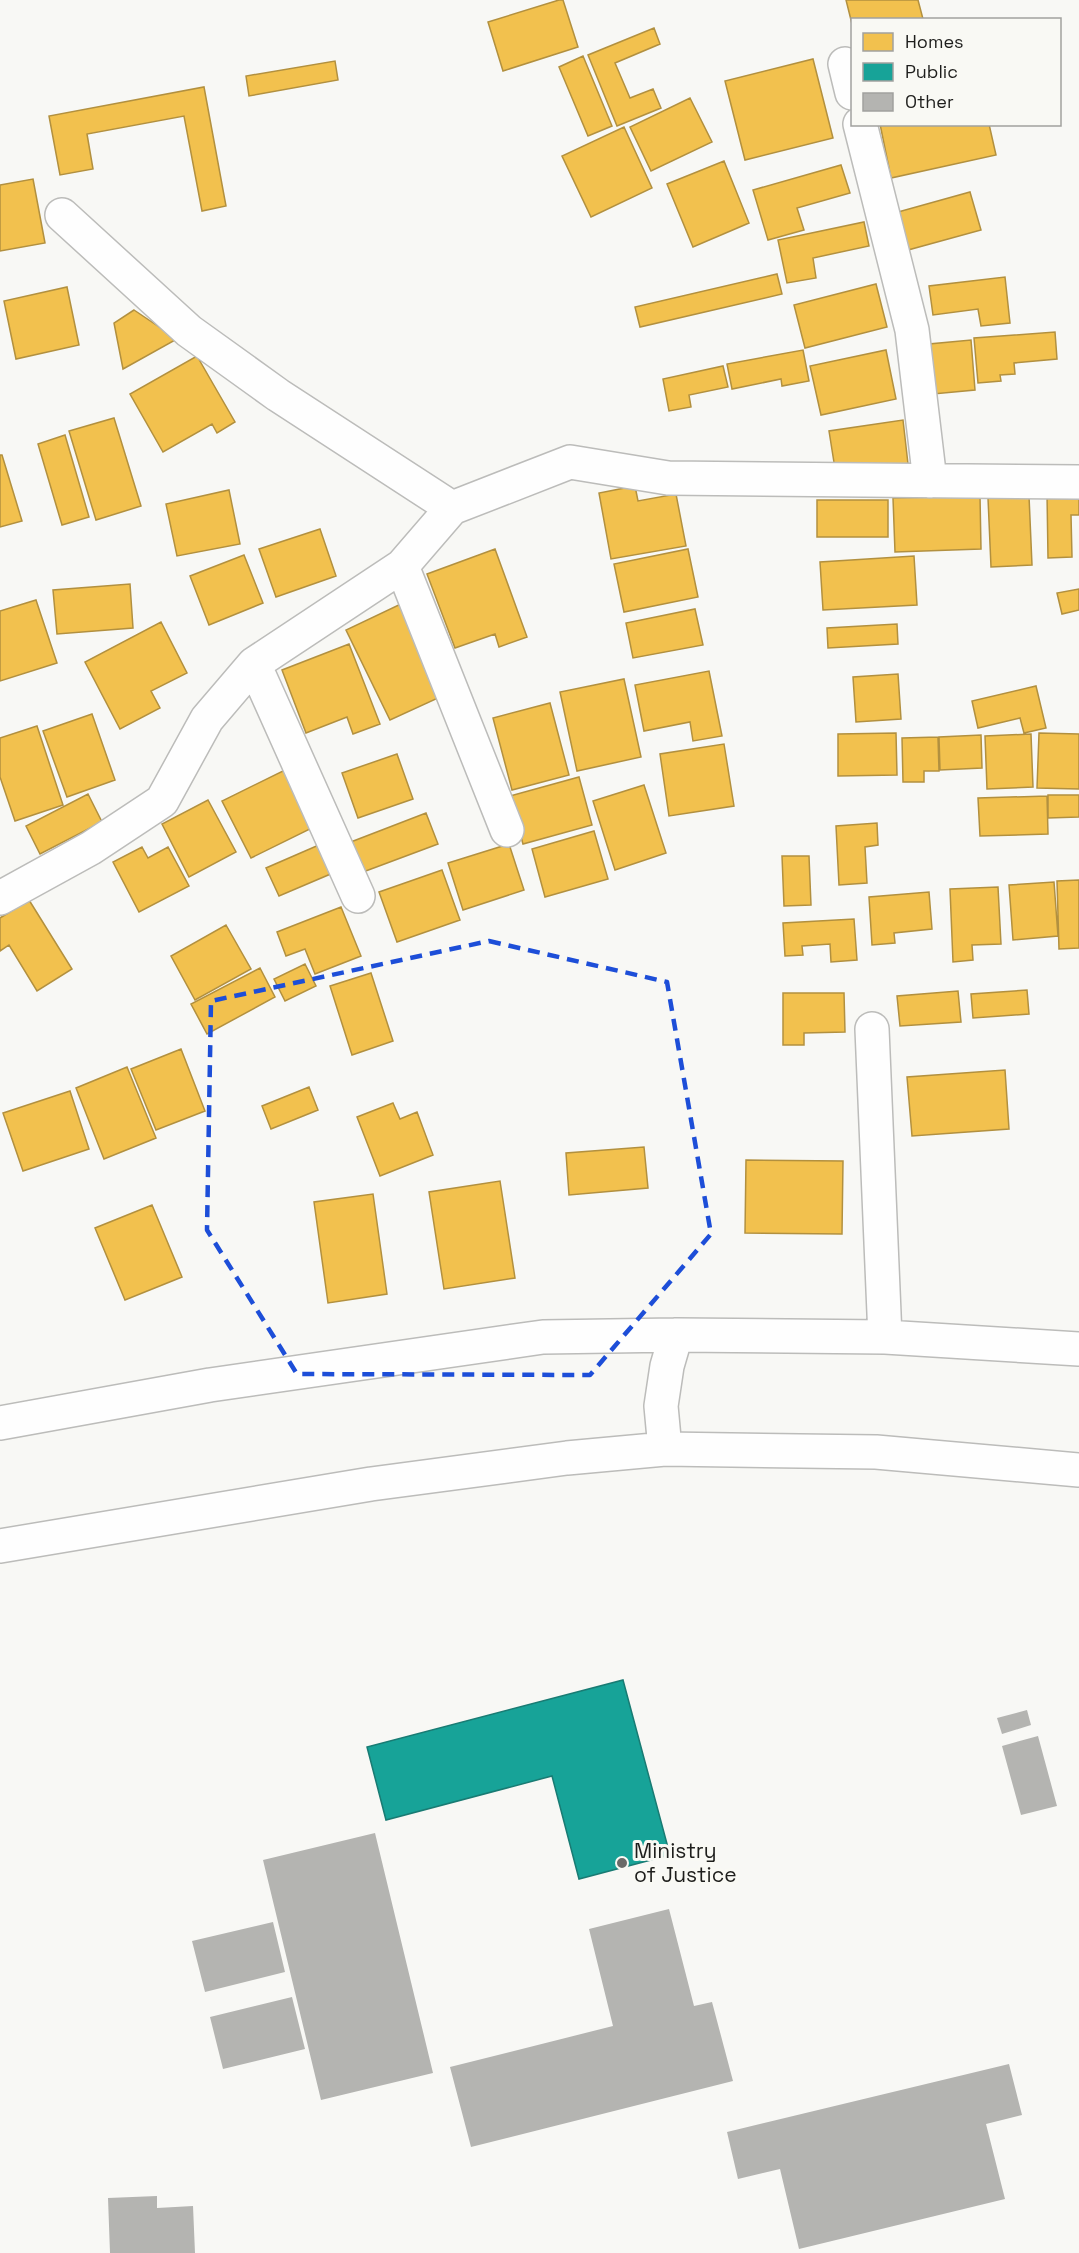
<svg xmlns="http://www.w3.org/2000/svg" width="1079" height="2253" font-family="'Space Grotesk',sans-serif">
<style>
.homes{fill:#f2c14e;stroke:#b2903f;stroke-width:1.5}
.public{fill:#17a398;stroke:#197b73;stroke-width:1.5}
.building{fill:#b4b4b1}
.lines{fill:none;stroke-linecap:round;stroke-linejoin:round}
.minor-casing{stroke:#bcbcba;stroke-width:36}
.minor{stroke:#fefefe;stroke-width:33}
.marked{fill:none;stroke:#1d4ed8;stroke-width:4.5;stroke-dasharray:12 8;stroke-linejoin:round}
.poi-dot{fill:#6a6a68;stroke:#f9f9f4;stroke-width:2}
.labels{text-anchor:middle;stroke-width:6;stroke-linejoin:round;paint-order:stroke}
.poi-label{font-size:21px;fill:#1e1e1c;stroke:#f9f9f4;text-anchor:start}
</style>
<rect width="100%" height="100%" fill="#f8f8f5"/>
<path class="homes" d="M559,0H563L578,47L503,71L488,22Z
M846,0H918L923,19L852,20V24Z
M654,28L660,44L615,63L630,98L653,89L661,108L617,126L588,55Z
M583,56L612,126L588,136L559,67Z
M813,59L833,138L745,160L725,81Z
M335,61L338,80L249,96L246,76Z
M204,87L226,206L202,211L184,116L87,134L93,169L60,175L49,116Z
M690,98L712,142L651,171L630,127Z
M880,124H989L996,155L891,178Z
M624,127L652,188L591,217L562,156Z
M724,161L749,223L693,247L667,184Z
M841,165L850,193L797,208L804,230L768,240L753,190Z
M33,179L45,243L0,251V185Z
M970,192L981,230L908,250L898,212Z
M864,222L869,246L813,258L816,278L787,283L778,240Z
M777,274L782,294L640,327L635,307Z
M1005,277L1010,323L981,326L978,309L933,315L929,286Z
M876,284L887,327L805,348L794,305Z
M67,287L79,345L16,359L4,301Z
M134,310L177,339L123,369L114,323Z
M1055,332L1057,359L1014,363L1015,374L1000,375L1001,381L978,383L974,338Z
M971,340L975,390L933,394L929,344Z
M803,350L809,381L782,386L781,379L732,389L727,364Z
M886,350L896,399L821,415L810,366Z
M197,356L235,422L217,433L212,424L163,452L130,394Z
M723,366L728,387L689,395L691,407L669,411L663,379Z
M114,418L141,506L96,520L69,431Z
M903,420L908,464L836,475L829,431Z
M65,435L89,517L62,525L38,444Z
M0,455H2L22,521L0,527Z
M635,486L638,501L676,494L686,546L611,559L599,493Z
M229,490L240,544L177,556L166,504Z
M1079,492V515H1071L1072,557L1048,558L1047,493Z
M980,496L981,549L895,552L893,498Z
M1029,496L1032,565L991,567L988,498Z
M817,500H888V537H817Z
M320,529L336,576L276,597L259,549Z
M495,549L527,637L499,647L495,634L455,648L427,574Z
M688,549L698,597L624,612L614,564Z
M244,555L263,603L209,625L190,576Z
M914,556L917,605L823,610L820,562Z
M130,584L133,628L57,634L53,590Z
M1079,589V610L1062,614L1057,593Z
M36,600L57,663L0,681V611Z
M405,602L449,693L390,720L346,630Z
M695,609L703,645L633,658L626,623Z
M161,622L187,673L151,691L160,708L120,729L85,662Z
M897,624L898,644L828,648L827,628Z
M349,644L380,724L353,734L347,717L306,733L282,670Z
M709,671L722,736L693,741L690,722L644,731L635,685Z
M898,674L901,719L856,722L853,677Z
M624,679L641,757L577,771L560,692Z
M1036,686L1046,728L1024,733L1020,718L978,728L972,701Z
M550,703L569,775L512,790L493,718Z
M92,714L115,780L67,797L43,731Z
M37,726L63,805L15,821L0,777V738Z
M896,733L897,775L838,776V734Z
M1039,733L1079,734V789L1037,788Z
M1031,734L1033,787L987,789L985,736Z
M981,735L982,768L940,770L939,737Z
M938,737L939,771H924V782H903L902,738Z
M724,744L734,806L669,816L660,754Z
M397,754L413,799L358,818L342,773Z
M285,770L314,827L251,858L222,801Z
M579,777L592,825L523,844L510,796Z
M644,785L666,853L615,870L593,801Z
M88,794L102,822L40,854L26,826Z
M1048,795H1079V817L1048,818Z
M1047,796L1048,834L980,836L978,798Z
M208,800L236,852L189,877L162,824Z
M426,813L438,844L355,875L343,845Z
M877,823L878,845L865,847L867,883L839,885L836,826Z
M594,831L608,879L545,897L532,849Z
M328,841L340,870L279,896L266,868Z
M509,844L524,890L463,910L448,863Z
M142,847L148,858L168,847L189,886L139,912L113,862Z
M782,856H809L811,905L784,906Z
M442,870L460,920L397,942L379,892Z
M1079,880V948L1059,949L1057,881Z
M1054,882L1058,936L1013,940L1009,885Z
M998,887L1001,944L972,945L973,960L953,962L950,889Z
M929,892L932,929L894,933L895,943L872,945L869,897Z
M29,900L72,969L37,991L9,945L0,951V918Z
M341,907L361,956L315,974L305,949L286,956L277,932Z
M854,919L857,960L831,962L830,944L802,946L803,955L785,956L783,923Z
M226,925L251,969L195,1000L171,956Z
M305,964L316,986L285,1001L274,979Z
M260,968L275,997L207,1034L191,1004Z
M371,973L393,1041L352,1055L330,986Z
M1027,990L1029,1014L973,1018L971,994Z
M958,991L961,1022L900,1026L897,996Z
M783,993H844L845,1032L804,1033V1045H783Z
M181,1049L205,1111L156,1130L131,1069Z
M127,1067L156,1138L104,1159L76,1088Z
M1005,1070L1009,1129L912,1136L907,1077Z
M309,1087L318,1110L271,1129L262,1106Z
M70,1091L89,1149L23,1171L3,1113Z
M393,1103L400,1119L417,1112L433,1155L380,1176L357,1117Z
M644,1147L648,1188L569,1195L566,1153Z
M746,1160L843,1161L842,1234L745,1233Z
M500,1181L515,1278L444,1289L429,1192Z
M373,1194L387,1294L328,1303L314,1202Z
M152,1205L182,1277L125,1300L95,1228Z"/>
<path class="public" d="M623,1680L670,1855L579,1879L552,1776L386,1820L367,1747Z"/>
<path class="building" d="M1027,1710L1031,1725L1002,1734L997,1718Z
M1038,1736L1057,1806L1021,1815L1002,1746Z
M375,1833L433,2073L321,2100L263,1860Z
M669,1909L694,2006L712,2002L733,2081L471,2147L450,2067L613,2026L589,1929Z
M273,1922L285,1972L205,1992L192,1941Z
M292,1997L305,2049L223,2069L210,2017Z
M1009,2064L1022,2115L986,2124L1005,2199L799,2249L780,2169L738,2179L727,2132Z
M157,2196V2208L193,2206L195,2253H110L108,2198Z"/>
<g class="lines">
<g class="minor-casing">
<path id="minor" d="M845,64L852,93
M860,124L912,330L930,481
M62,215L189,331L278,395L452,508
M402,566L507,830
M254,664L358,896
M0,898L91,848L162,801L207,719L254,664L402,566L452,508L570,462L668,478L1079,482
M872,1029L885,1337
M0,1423L210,1385L543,1337L676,1335L885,1337L1079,1349
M665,1449L661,1406L667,1366L676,1335
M0,1546L371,1484L567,1458L665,1449L876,1452L1079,1470"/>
</g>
<use href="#minor" class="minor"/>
</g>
<path class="marked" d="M489,941L667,982L711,1234L590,1375L297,1374L207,1230L211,1001Z"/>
<circle class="poi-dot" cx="622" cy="1863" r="6"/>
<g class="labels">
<g class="poi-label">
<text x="634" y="1858">Ministry<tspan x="634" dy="24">of Justice</tspan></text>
</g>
</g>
<rect x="851" y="18" width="210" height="108" fill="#f9f9f4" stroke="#a1a19e" stroke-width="1.5"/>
<rect x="863" y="33" width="30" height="18" fill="#f2c14e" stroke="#a1a19e" stroke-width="1.5"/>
<text x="905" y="48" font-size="18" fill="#1e1e1c">Homes</text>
<rect x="863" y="63" width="30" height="18" fill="#17a398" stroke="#a1a19e" stroke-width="1.5"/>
<text x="905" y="78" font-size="18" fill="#1e1e1c">Public</text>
<rect x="863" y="93" width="30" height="18" fill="#b4b4b1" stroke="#a1a19e" stroke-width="1.5"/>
<text x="905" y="108" font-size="18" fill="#1e1e1c">Other</text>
</svg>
